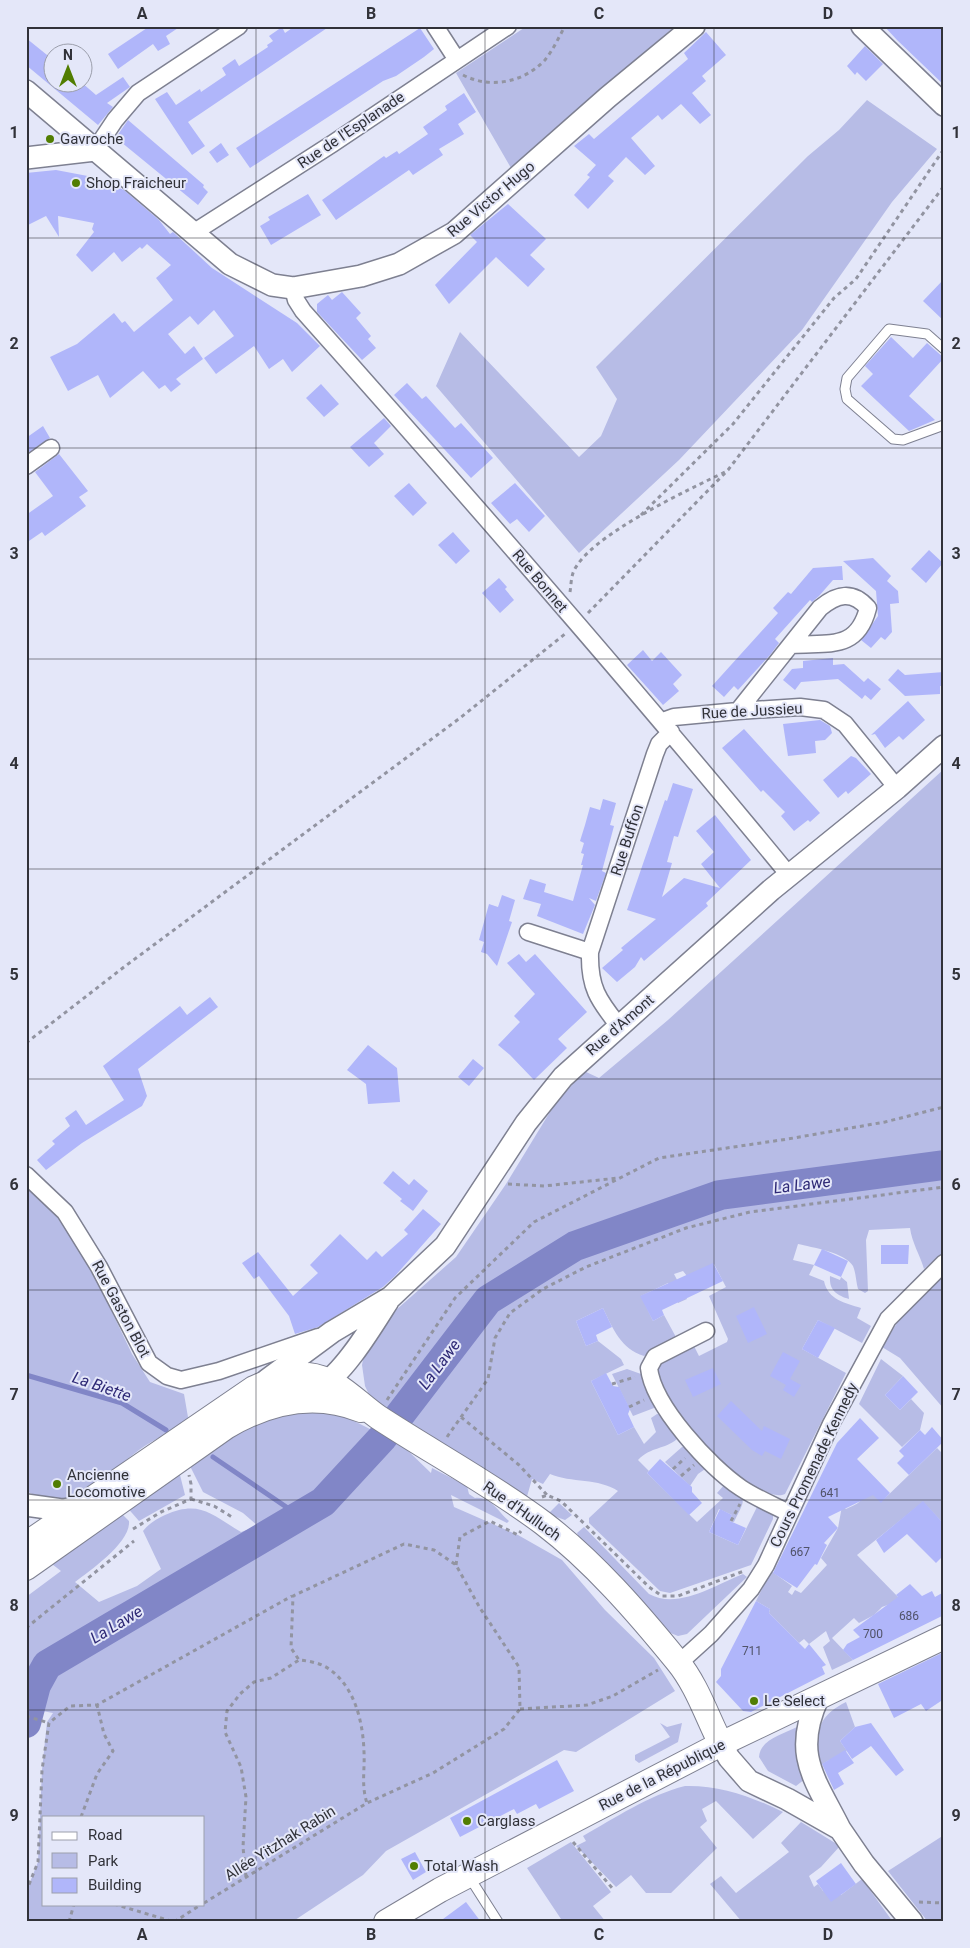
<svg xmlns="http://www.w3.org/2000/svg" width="970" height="1948" font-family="Roboto,sans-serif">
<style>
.green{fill:#b7bce6;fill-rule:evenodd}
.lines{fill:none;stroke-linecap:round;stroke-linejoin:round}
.stream{stroke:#8186c7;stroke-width:5}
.river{stroke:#8186c7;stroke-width:30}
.building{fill:#b0b6fa}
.service-casing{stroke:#7e8091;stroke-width:11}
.minor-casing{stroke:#7e8091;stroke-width:19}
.tertiary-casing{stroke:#7e8091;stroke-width:24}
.secondary-casing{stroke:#7e8091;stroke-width:26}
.path{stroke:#9294a1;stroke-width:3;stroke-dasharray:4 4;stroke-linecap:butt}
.service{stroke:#fff;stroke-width:9}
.minor{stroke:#fff;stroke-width:16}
.tertiary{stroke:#fff;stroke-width:21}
.secondary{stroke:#fff;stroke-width:24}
.grid{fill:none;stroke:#313239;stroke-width:1;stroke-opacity:0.55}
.poi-dot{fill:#517d01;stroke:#e4e7f9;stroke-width:2}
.labels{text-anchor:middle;stroke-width:4;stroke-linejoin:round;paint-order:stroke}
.number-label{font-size:12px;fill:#515369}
.street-label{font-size:15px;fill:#313239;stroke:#e4e7f9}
.poi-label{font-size:15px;fill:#313239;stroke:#e4e7f9;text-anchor:start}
.water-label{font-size:16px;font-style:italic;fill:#2d2875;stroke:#e4e7f9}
.neatline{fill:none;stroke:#313239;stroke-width:2}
.grid-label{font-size:16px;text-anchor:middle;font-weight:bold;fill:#313239}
</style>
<rect width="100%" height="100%" fill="#e4e7f9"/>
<path class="green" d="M527,26H675L511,168L456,73Z
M867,100L937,149L892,202L802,330L679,460L579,553L436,386L460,332L579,457L601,436L617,399L596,367L808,156L839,130Z
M944,769V1252L924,1269C920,1255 912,1243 910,1228L869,1230L866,1240L868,1291L865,1293L858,1289C856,1282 856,1273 853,1266C846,1253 811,1247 798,1244L793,1260L814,1265L809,1275L824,1281C828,1300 845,1303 861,1308L857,1318L871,1326L862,1343L818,1320L802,1349L846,1373L785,1494C754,1508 647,1397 659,1368C662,1358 685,1351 694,1346L699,1356L727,1342L728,1339L709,1296L726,1287L714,1264L687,1276L683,1271L674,1274L687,1299L678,1303L668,1283L641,1296L653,1321L664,1315L677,1339L644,1356C621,1349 613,1329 603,1308L576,1321L586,1346L598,1341L621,1359L624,1365L591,1381L618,1435L634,1427L644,1444L656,1432L651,1418L657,1414L663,1415L678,1435L677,1439C664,1450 652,1446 638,1460L649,1471L647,1473L697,1522L723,1498L717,1493L725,1484C748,1501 746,1497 734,1522L730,1521L732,1515L719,1509L709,1532L738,1545L757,1507L759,1506L773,1512V1519L751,1565L670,1593L660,1591L589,1523V1518L618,1491C599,1478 571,1483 550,1474L543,1484L532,1479L526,1500L372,1401L365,1386L362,1365L365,1349L387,1318L456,1257L506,1184L553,1107L584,1071L599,1078L668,1020Z
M26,1182L58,1214L92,1270L132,1354L150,1382L184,1394L189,1423C173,1431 154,1439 139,1450C103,1477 75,1517 26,1491Z
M944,1273V1409L900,1358L882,1347L899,1320Z
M830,1276L840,1280L841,1277L847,1282L849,1299C837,1295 829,1291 830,1276Z
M881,1359L903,1376L885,1395L900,1410L911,1399L924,1413L920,1430L902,1447L859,1404Z
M627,1369L641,1374L655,1403L654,1408L633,1416L612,1374Z
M294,1409L340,1414L402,1445L431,1473L432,1468L467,1486L469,1494L475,1498C491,1496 498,1512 509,1521L507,1523L451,1495L454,1507L518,1535L562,1560L605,1610L654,1658L675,1691L576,1752L564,1750L386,1851L363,1875L292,1922H26V1892L38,1862L42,1770L47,1722L53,1713L26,1708V1597L61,1571L48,1561L119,1511L129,1521C131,1542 91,1570 75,1582L99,1602L137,1586L161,1569L143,1531C149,1523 157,1519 165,1515C200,1499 212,1515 241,1532L258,1526L243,1513L203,1492L189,1464L248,1424ZM44,1817H204V1904H44Z
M687,1446L708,1467L698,1474L690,1486L665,1462L682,1447Z
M937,1448L944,1455V1524L923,1502L857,1555L901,1600L882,1607L874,1615L859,1623L854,1618L832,1638L853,1660L832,1670L823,1647L830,1641L826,1631L809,1644L804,1639L799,1643L769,1613L770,1609L756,1601L771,1571L792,1586L788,1592L792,1595L795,1590L801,1593L827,1565L821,1558L838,1528L842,1506L846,1509C861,1502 863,1503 863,1484L881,1502Z
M179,1471L185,1495L139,1521L125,1505Z
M559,1503L572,1515L565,1520L548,1514Z
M584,1527L649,1594C678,1610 715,1585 743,1574L747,1577L687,1634L678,1636L668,1632L579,1538L577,1533Z
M846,1702L855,1727L840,1741L847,1751L831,1762L829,1760L818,1767C817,1735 814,1718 846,1702Z
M660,1723L667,1727L682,1723L678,1742L639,1763L635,1760V1755L670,1737Z
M797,1727L805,1779L796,1786L768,1771L759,1757C760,1739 784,1734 797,1727Z
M685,1786C719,1785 753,1797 783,1812L753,1839L716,1801L702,1809L707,1821L700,1827L717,1848L671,1893H646L631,1875L616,1887L576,1846L586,1841L583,1836C615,1818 649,1795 685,1786Z
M801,1822L840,1846L821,1867L809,1876L814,1887L818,1884L823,1891L841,1895L862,1879L893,1922H742L710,1884L721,1876L736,1893L789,1852L781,1843Z
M944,1835V1922H928L888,1871Z
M571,1842L611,1892L593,1906L606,1922H563L527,1868Z"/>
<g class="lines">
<path class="stream" d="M26,1375L122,1403L166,1430
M213,1457L298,1515"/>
<path class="river" d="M26,1723L36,1685L47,1665L323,1502L383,1437L488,1300L575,1246L720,1195L944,1165"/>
</g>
<path class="building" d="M150,26H181L166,36L170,44L158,51L153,44L118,69L108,54Z
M295,26H330L188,122L205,146L192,155L155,99L167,92L176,105L200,89L201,92L226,75L222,68L235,59L239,66L268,47L267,45L273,41L269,36L282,27L285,33Z
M884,26H944V85L897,40Z
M420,28L434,49L424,57L396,76L383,81L250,168L236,148Z
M706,32L726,55L702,76L706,81L692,93L711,115L700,124L681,104L662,120L658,115L631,138L655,166L645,175L626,157L608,176L614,181L588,209L574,195L590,177L587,175L596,165L574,146L589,134L594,139L688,59L684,53Z
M26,38L52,59V82H81L96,95L123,77L130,87L107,103L113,107L98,125L26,65Z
M865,46L883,64L866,81L857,72L855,75L847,66Z
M464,93L476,112L458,124L464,134L439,149L443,155L413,175L409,170L336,220L322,200L384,156L386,158L397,151L399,154L428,134L423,127L447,110L445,106Z
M128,120L204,185L203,187L208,192L198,205L121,142L122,140L117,136Z
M221,143L229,155L217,163L209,152Z
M56,170L93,177L124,190L159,220L170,234L173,232L212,268L297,323L320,346L292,372L283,359L269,369L254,346L216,374L204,358L234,336L214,310L198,325L190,316L168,334L185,354L194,346L203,359L176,379L181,384L171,392L165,385L159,389L143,371L110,398L98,375L68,391L50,357L77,344L114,313L122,323L125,321L134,332L173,300L156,278L171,265L147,244L142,249L140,247L122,262L114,252L92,272L76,255L94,232L92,229L94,223L58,216L59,237L46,216L26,226V173Z
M308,194L321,215L271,245L260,226L270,220L268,217Z
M508,204L546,239L530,255L545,269L528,287L496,257L449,304L435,285L477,242L470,235Z
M944,279V321L923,301Z
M342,292L361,313L356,318L371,336L368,339L376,348L362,360L317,312V304L328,295L332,300Z
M891,337L913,358L927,343L944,358L909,396L935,420L909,431L861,386L873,374L865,366Z
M407,383L422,399L426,396L455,428L461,423L493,458L471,478L394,395Z
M321,384L339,404L324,417L306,398Z
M384,418L391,426L374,443L384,454L369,467L350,447Z
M43,426L50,438L26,454V438Z
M59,454L88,491L79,497L86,506L45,536L42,532L26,543V515L53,496L35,472Z
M409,483L427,503L413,516L394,496Z
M515,483L545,516L529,532L517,519L510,524L491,503Z
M453,532L470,551L456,564L438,545Z
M929,550L943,563L926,583L911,569Z
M873,558L891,576L887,581L898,591L899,603L890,604L892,632L885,640L881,637L871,648L861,640L878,616L876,591L843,561Z
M842,566L843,580H833L819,596L812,602L810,600L775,639L779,643L770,655L738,690L734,686L724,697L712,686L778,613L773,608L788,592L791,594L813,568Z
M499,578L507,587L505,589L514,600L500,613L482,593Z
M643,650L652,661L661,652L682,675L673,684L679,691L663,705L627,665Z
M833,658V665L844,664L864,682L868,678L881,689L871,700L865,695L862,699L838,679L801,682L795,690L783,680L792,669L803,668V661Z
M898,669L905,675L944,672V686H940V694L905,696L888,680Z
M908,701L925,720L903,740L899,736L885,748L875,734L871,735Z
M820,720L830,726L832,733L825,740L815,741L816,753L788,756L783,724Z
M744,729L820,813L810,822L808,820L794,831L781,816L785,812L763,790L761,792L722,748Z
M851,756L856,758L871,774L848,794L846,791L838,798L823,780Z
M673,783L693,789L678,837L674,836L667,862L672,863L662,897L684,878L720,888L701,864L714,852L696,831L715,815L751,860L706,903L708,906L644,961L641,957L635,967L617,982L602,968L623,950L621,948L656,919L627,910L665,800L667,801Z
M603,799L616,803L610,825L614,826L602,871L606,873L596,901L589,898L595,905L583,934L537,916L541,904L523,899L530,879L546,884L544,892L573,901L583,865H581L584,854L581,853L584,843L580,841L585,825L590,807L600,810Z
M502,895L515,900L509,921L512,922L497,966L487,954L481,952L484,942L479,940L489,904L498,907Z
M519,954L526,962L535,954L587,1012L558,1039L567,1048L534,1080L510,1055L498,1045L520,1022L514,1016L535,994L507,963Z
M210,997L218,1007L138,1069L147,1096L142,1106L82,1143L46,1170L37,1160L55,1144L52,1141L70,1126L65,1118L76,1110L86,1125L124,1100L103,1066L180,1006L187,1015Z
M368,1045L397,1068L400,1102L368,1104L366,1084L347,1070Z
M473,1059L484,1068L469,1086L458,1077Z
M393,1171L409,1185L414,1179L428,1191L413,1211L400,1201L402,1199L383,1183Z
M423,1209L441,1224L395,1276L383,1287L318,1327L295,1334L289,1316L259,1276L254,1279L242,1263L258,1252L293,1296L318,1273L310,1265L340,1234L367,1260L376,1251L382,1257L408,1234L404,1230Z
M881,1245H909L908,1264H881Z
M822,1249L848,1261L841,1277L814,1265Z
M713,1263L723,1281L662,1310L664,1315L653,1321L640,1296Z
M754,1307L767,1334L748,1343L736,1316Z
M603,1308L612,1327L596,1335L598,1341L586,1346L576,1321Z
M818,1320L835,1328L818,1358L802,1349Z
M783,1352L800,1361L790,1379L801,1385L794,1397L783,1390L786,1385L770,1376Z
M713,1368L721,1384L693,1397L685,1380Z
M606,1373L613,1386L619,1387L630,1409L628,1414L634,1427L618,1435L591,1381Z
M903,1376L918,1392L900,1410L885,1395Z
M731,1401L762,1431L764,1426L790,1439L781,1459L765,1451L762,1456L752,1450L717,1416Z
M860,1418L879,1438L857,1459L890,1493L881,1503L873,1495L828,1517L838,1528L824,1543L827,1545L817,1565L815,1564L797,1588L773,1573L837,1443Z
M932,1427L944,1441L909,1475L897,1463L904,1456L899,1451L920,1430L925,1435Z
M660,1459L692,1487V1492L702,1503L689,1515L647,1473Z
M923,1501L944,1524V1555L936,1563L907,1534L884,1553L876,1540Z
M720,1509L732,1515L730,1521L746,1528L738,1545L709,1532Z
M910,1584L922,1596L932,1591L935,1597L944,1592V1615L853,1660L843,1650L847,1644L860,1637L853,1630L898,1597L896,1595Z
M756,1601L770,1609L769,1613L805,1649L809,1644L826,1665L822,1667L825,1674L751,1712L743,1711L716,1682L721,1676V1669Z
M944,1652V1699L926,1711L921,1704L894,1718L878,1684Z
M871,1723L904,1770L896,1776L871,1746L852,1759L840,1741L855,1727Z
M845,1750L854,1763L838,1773L844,1784L834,1790L822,1764Z
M557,1760L574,1791L539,1809L536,1804L517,1814L514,1809L460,1837L450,1818Z
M415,1852L426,1872L413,1880L401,1859Z
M841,1863L856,1884L831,1902L816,1881Z
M466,1902L481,1922H439Z"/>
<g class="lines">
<g class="service-casing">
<path id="service" d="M944,349L927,334L889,329L847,378L845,389L847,399L893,439L903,440L944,425
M468,1875L498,1922"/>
</g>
<g class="minor-casing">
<path id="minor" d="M435,26L457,60
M95,150L115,120L138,93L239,26
M193,233L332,144L508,26
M293,288L296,300L303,311C468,496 631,683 789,875
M26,466L51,448
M738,711L820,608C837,594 852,590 868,608C857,651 829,642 792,645
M663,721L674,717L738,711L800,707L824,710L845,724L897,788
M528,932L590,952
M619,1026C598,1000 589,987 590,952L655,754L659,744L671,732
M26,1175L65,1212L99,1267L149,1363L167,1376L181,1380L219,1371L318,1337
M706,1331L655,1357L649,1368C653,1406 710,1467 741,1488C756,1498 773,1505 789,1513
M679,1663L711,1634L751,1589L766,1565L831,1424L888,1319L944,1263"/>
</g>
<g class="tertiary-casing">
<path id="tertiary" d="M862,26L944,105
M26,91L230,264L272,285L293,288L361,276L399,264L454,233L608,97L694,26
M26,158L95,150
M267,1380L332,1332L391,1297L445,1246L526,1123L563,1077L771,890L897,788L944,746
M280,1392C293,1390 307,1391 319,1386C342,1377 374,1323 388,1301
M26,1505L62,1510L81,1507
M818,1698C792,1755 815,1779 840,1829
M721,1744L729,1758L749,1781L787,1799L840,1829L864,1864L912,1922"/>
</g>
<g class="secondary-casing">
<path id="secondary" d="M26,1544L254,1388C271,1381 289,1372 308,1375C337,1378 356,1402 378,1417C433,1453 491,1484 543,1523C593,1561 638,1613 677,1661C697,1685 707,1717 721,1744
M26,1568L226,1427C268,1402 314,1391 361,1410
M386,1922L440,1890L721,1744L944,1637"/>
</g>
<path class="path" d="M463,75C490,89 523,83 545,60C553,50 559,37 565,26
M641,515L733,424L834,298L856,279L944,149
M570,592C571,586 571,579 573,573C586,537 690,489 725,472
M588,613L728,470L944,186
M26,1043L124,967L460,718L565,634
M508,1184L544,1186L618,1178
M612,1384L635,1377
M387,1400L455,1298L534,1222L659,1158L788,1139L885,1122L944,1107
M629,1407L644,1400
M461,1417L519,1465L547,1495
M447,1437L488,1379L495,1338L510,1313L543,1289L586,1267L686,1228L750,1212L944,1187
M673,1469L685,1458
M681,1476L694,1465
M542,1497L547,1495L561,1501L649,1587L662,1596H678L744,1571
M191,1499L214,1506L232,1517
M731,1521L740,1504
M133,1529L161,1512L191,1499V1484L189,1475
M456,1565L460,1537L490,1521L518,1535L521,1531
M26,1628L134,1541
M520,1709L587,1705L613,1696L658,1670
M26,1716L49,1723
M81,1817L97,1774L113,1751L104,1734L97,1705
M573,1842L613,1889
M246,1877L243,1847L246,1797L241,1767L225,1732L227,1711L240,1694L254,1682L271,1678L299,1660C309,1661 321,1663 329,1669C355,1687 363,1722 364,1752C365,1770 361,1785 367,1803
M26,1892L38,1862L42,1770L49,1723L70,1706L97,1705L292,1596
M919,1902L944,1903
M204,1903L367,1803L433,1773L504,1729L520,1709L519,1667L480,1608L456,1565L434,1550L404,1544L293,1596L291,1648L299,1660
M114,1904L174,1922
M69,1922L74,1904
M174,1922L202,1904"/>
<use href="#service" class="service"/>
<use href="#minor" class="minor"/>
<use href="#tertiary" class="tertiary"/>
<use href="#secondary" class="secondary"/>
</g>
<path class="grid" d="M256,26V1922M485,26V1922M714,26V1922M26,238H944M26,448H944M26,659H944M26,869H944M26,1079H944M26,1290H944M26,1500H944M26,1710H944"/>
<g class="poi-dot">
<circle cx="50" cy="139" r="5"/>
<circle cx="76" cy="183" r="5"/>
<circle cx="57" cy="1484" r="5"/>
<circle cx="754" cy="1701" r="5"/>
<circle cx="467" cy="1821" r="5"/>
<circle cx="414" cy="1866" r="5"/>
</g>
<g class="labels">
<g class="number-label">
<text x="830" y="1497">641</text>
<text x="800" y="1556">667</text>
<text x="909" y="1620">686</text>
<text x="873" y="1638">700</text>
<text x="752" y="1655">711</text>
</g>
<g class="street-label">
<text transform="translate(351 130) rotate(-34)" y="5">Rue de l'Esplanade</text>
<text transform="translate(491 199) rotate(-40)" y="5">Rue Victor Hugo</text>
<text transform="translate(540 581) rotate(50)" y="5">Rue Bonnet</text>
<text transform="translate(752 711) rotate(-3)" y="5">Rue de Jussieu</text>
<text transform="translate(627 840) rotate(-72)" y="5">Rue Buffon</text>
<text transform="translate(620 1025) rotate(-41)" y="5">Rue d'Amont</text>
<text transform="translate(121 1309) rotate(62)" y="5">Rue Gaston Blot</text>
<text transform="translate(814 1465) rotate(-64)" y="5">Cours Promenade Kennedy</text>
<text transform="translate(522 1511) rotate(35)" y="5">Rue d'Hulluch</text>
<text transform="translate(662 1775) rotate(-27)" y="5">Rue de la République</text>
<text transform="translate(280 1843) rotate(-32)" y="5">Allée Yitzhak Rabin</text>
</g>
<g class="poi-label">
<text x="60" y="144">Gavroche</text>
<text x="86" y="188">Shop Fraicheur</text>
<text x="67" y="1480">Ancienne<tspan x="67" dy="17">Locomotive</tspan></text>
<text x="764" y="1706">Le Select</text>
<text x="477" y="1826">Carglass</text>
<text x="424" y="1871">Total Wash</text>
</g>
<g class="water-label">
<text transform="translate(802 1184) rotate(-7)" y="6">La Lawe</text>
<text transform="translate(439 1364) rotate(-53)" y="6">La Lawe</text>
<text transform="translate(102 1386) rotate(19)" y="6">La Biette</text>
<text transform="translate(116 1624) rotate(-31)" y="6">La Lawe</text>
</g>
</g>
<rect width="970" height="1948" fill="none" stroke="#e4e7f9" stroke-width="55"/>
<rect x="42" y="1816" width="162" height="90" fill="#e4e7f9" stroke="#9c9fac"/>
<rect x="52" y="1832" width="25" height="8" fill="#ffffff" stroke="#9c9fac"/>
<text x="88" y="1840" font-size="15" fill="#313239">Road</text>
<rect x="52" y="1853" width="25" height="15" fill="#b7bce6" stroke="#9c9fac"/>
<text x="88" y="1866" font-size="15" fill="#313239">Park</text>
<rect x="52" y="1878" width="25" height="15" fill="#b0b6fa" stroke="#9c9fac"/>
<text x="88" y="1890" font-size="15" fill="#313239">Building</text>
<g transform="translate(68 68)"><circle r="24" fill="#e4e7f9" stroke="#9c9fac"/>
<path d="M0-4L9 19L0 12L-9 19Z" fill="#517d01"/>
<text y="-8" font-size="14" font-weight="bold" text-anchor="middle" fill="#313239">N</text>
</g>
<rect x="28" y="28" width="914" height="1892" class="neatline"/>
<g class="grid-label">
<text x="142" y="19">A</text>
<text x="371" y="19">B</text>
<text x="599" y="19">C</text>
<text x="828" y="19">D</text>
<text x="14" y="138">1</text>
<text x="956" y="138">1</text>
<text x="14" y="349">2</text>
<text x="956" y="349">2</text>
<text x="14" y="559">3</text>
<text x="956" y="559">3</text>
<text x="14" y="769">4</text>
<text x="956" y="769">4</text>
<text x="14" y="980">5</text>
<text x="956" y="980">5</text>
<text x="14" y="1190">6</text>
<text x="956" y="1190">6</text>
<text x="14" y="1400">7</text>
<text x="956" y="1400">7</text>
<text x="14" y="1611">8</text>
<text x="956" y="1611">8</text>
<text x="14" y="1821">9</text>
<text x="956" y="1821">9</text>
<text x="142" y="1940">A</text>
<text x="371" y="1940">B</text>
<text x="599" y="1940">C</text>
<text x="828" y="1940">D</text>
</g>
</svg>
